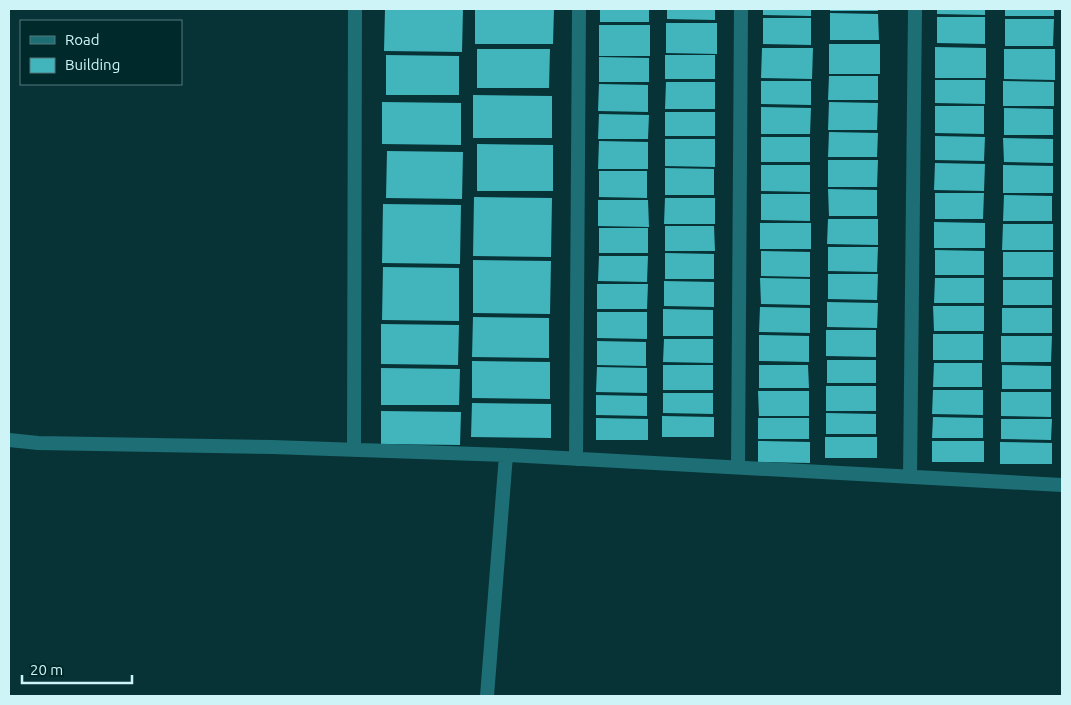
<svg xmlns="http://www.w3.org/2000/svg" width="1071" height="705" font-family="Ubuntu,sans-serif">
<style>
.building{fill:#41b4bc}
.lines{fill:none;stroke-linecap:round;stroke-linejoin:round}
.minor{stroke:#1d6f75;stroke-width:14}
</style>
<rect width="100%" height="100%" fill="#073336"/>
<path class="building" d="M385,9H463L462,52L384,51Z
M475,9H554L553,44H475Z
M600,9H649V22H600Z
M667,9H715V20L667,19Z
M763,9H811V16L763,15Z
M830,9H878V11H830Z
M937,9H985V15L937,14Z
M1005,9H1054V16H1005Z
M830,13L878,14L879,40H830Z
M937,17H985V44L937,43Z
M763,18H811V45L763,44Z
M1005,19H1054L1053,46H1005Z
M666,23H717V54L666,53Z
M599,25H650V56H599Z
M829,44H880V74H829Z
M935,47L986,48V78H935Z
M762,48H813L812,79L761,78Z
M477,49H550L549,88H477Z
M1004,49H1055V80L1004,79Z
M386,55L459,56V95H386Z
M665,55H715V79H665Z
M599,57L649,58V82H599Z
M829,76H878V100H828Z
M935,80H985V104L935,103Z
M761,81H811V105L761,104Z
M1003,81L1054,82V106H1003Z
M666,82H715V109H665Z
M599,84L648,85V112L598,111Z
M473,95L552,96V138H473Z
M382,102L461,103V145L382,144Z
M829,102L878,103L877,130H828Z
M935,106H984V134L935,133Z
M761,107L811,108L810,134H761Z
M1004,108L1053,109V135H1004Z
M665,112H715V136H665Z
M599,114L649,115L648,139H598Z
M829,132L878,133L877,157H828Z
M935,136L985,137L984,161L935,160Z
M761,137H810V162H761Z
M1003,138L1053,139V163L1004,162Z
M665,139H715V167L665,166Z
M599,141L648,142V169H598Z
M477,144L553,145V191H477Z
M387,151L463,152L462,199L386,198Z
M828,160H878L877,187H828Z
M935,163L985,164L984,191L934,190Z
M761,165H810V192L761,191Z
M1003,165L1053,166V193H1003Z
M665,168L714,169V195H665Z
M599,171H647V198L599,197Z
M828,189L877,190V216H829Z
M935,193H984L983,219H935Z
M761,194H810V221L761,220Z
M1004,195L1052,196V221H1003Z
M474,197L552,198L551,257L473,256Z
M665,198H715V224H664Z
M598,200H648L649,227L598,226Z
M383,204L461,205L460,264L382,263Z
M828,219H878V245L827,244Z
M934,222L985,223V248H934Z
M760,223H811V249H760Z
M1003,224H1053V250H1002Z
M665,226H714L715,251H665Z
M599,228H648V253H599Z
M828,247H878L877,272L828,271Z
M935,250L984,251V275H935Z
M761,251L810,252V277L761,276Z
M1003,252H1053V277H1003Z
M665,253L714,254V279H665Z
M599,256H648L647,282L598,281Z
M473,260L551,261L550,314L473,313Z
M383,267L459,268V321L382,320Z
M828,274H878L877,300L828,299Z
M760,278L810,279V305L761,304Z
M935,278H984V303H934Z
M1003,280H1052V305H1003Z
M664,281L714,282V307L664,306Z
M597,284H648L647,309H597Z
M827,302L878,303L877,328L827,327Z
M933,306H984V331H934Z
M760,307L810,308V333L759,332Z
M1002,308H1052V333H1002Z
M663,309L713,310V336H663Z
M597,312H647V339L597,338Z
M473,317L549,318V358L472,357Z
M381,324L459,325L458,365L381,364Z
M826,330H876V357L826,356Z
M933,334H983V360H933Z
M759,335L809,336V362L759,361Z
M1001,336H1052L1051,362H1001Z
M664,339H713V363L663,362Z
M597,341L646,342V366L597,365Z
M827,360H876V383H827Z
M472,361L550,362V399L472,398Z
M934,363H982V387H933Z
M663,365H713V390H663Z
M759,365H808L809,388H759Z
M1002,365L1051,366V389H1002Z
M597,367L647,368V393L596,392Z
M381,368L460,369L459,405H381Z
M826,386H876V411H826Z
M933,390H983V415L932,414Z
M758,391H809V416H759Z
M1001,392H1051V417L1001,416Z
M663,393H713V414L663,413Z
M596,395L647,396V416L596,415Z
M472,403L551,404V438L471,437Z
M381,411L461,412L460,445L381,444Z
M826,413L876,414V434H826Z
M662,416L714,417V437H662Z
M933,417L983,418V438H932Z
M596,418L648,419V440H596Z
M758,418H809V439H758Z
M1001,419H1052L1051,440L1001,439Z
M825,437H877V458H825Z
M758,441L810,442V463L758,462Z
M932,441H984V462H932Z
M1000,442L1052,443V464H1000Z"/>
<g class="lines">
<path class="minor" d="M9,440L38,443L272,447L506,455L1062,485
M354,450L355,9
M576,459L579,9
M738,467L741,9
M910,477L915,9
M487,696L506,455"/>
</g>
<rect width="1071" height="705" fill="none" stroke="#cff4f7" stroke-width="20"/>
<rect x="20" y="20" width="162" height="65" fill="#00292c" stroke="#537a7d"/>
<rect x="30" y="36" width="25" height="8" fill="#1d6f75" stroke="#537a7d"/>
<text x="65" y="45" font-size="15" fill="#cff4f7">Road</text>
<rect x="30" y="58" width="25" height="15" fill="#41b4bc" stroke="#537a7d"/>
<text x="65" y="70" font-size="15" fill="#cff4f7">Building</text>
<path d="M22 675v8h110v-8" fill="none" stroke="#cff4f7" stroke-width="2.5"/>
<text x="30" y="675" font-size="15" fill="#cff4f7" stroke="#00292c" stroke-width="4" paint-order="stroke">20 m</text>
</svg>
